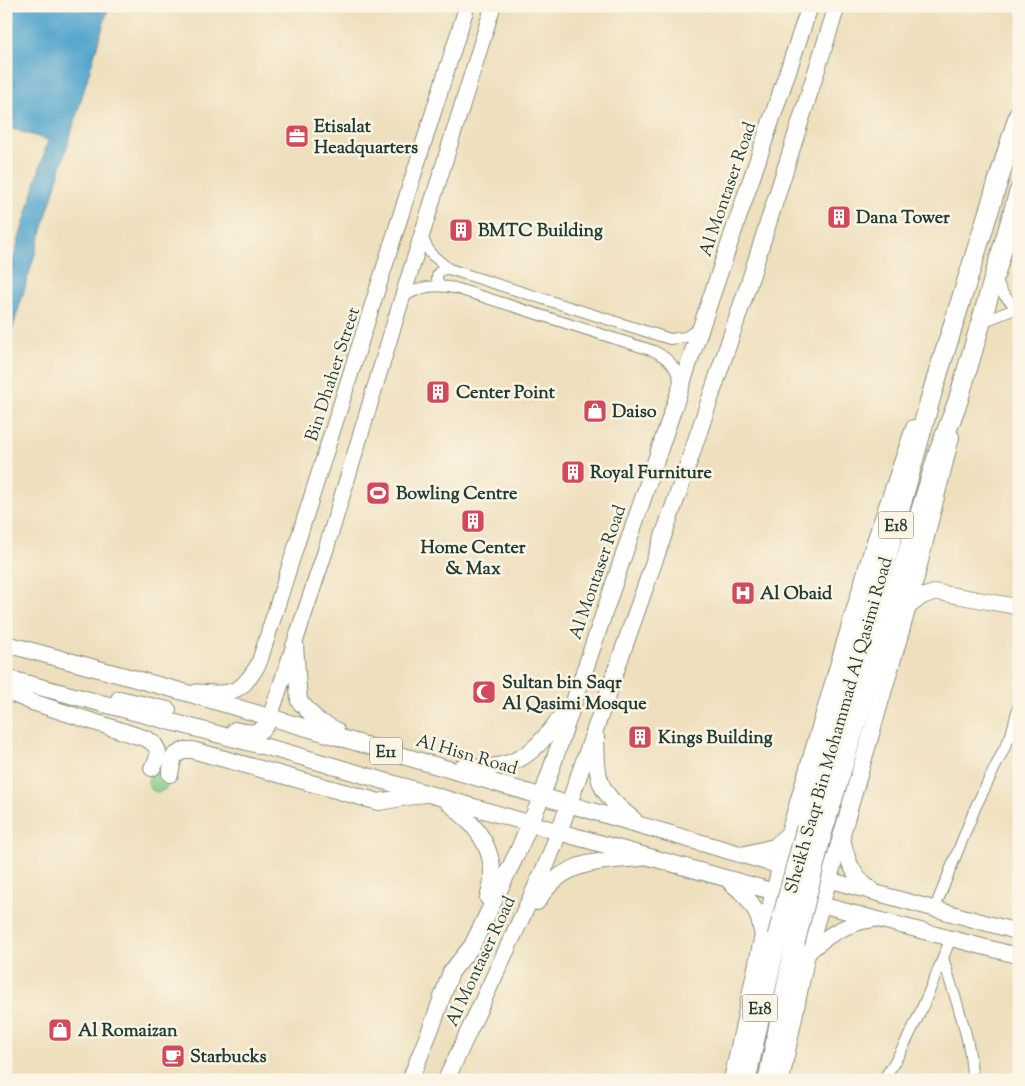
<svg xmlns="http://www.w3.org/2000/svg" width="1025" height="1086" font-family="'Sorts Mill Goudy',serif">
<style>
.green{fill:#80cb89;stroke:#50845e}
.water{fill:#52a5cd;stroke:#387180}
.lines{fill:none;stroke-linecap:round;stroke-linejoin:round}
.street-casing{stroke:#868e78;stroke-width:12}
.secondary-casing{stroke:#868e78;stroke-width:17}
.primary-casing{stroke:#868e78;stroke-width:18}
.highway-casing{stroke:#868e78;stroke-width:21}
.street{stroke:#fff;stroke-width:10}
.secondary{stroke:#fff;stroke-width:15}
.primary{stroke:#fff;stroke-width:16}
.highway{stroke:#fff;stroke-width:19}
.highway-bridge-casing{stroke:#868e78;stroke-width:21;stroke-linecap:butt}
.highway-bridge{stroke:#fff;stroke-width:19}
.labels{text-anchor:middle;stroke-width:5;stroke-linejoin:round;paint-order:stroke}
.shield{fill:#fcf5e5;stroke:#617469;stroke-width:1}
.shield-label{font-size:16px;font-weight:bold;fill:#1f3d34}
.poi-label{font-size:18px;font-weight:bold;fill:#1f3d34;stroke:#fcf5e5;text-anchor:start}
.street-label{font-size:18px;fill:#1f3d34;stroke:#fcf5e5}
</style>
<rect width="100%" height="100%" fill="#fcf5e5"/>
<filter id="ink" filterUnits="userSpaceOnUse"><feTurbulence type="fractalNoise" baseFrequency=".02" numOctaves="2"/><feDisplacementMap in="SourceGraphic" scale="10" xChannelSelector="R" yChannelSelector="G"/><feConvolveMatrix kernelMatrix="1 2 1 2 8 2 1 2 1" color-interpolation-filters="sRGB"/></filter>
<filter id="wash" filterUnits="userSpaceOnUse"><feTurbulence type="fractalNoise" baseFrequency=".0096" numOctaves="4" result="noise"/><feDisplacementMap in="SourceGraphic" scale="20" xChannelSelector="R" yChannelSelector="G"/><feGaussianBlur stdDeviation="1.12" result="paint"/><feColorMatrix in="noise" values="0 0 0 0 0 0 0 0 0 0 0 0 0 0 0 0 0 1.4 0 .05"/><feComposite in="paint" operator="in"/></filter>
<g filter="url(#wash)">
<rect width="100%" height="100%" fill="#eedfbd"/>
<path class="green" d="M148 782a10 10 0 1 1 20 0a10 10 0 1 1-20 0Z"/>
<path class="water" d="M6,6H109L6,351V284L48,140L6,127Z"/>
</g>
<g filter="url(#ink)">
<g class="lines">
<g class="street-casing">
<path id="street" d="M421,236L431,254L449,269L670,339L686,337L701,327
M995,277L1003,294L1019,310
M439,285C434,275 439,268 449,269
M402,298C420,286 434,284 455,288L654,351C668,358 678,367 679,383
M982,322L1015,309
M934,910L976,806L1011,735L1019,704
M943,957C954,998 972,1038 972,1080
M883,1080C913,1037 931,986 951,938"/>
</g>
<g class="secondary-casing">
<path id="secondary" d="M907,608L923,596L936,592L1019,607
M196,692C231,694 240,696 259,663L467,6
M270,717L326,549L395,321L493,6
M842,833C845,856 852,877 872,890
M829,880L1019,932
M822,905L1019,956
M807,954C825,936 845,924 870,920"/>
</g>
<g class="primary-casing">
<path id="primary" d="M6,644L180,691L829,880
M295,645L299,701L318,721L336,730
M6,678L285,752L559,832L822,905
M6,691L32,702L147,739C160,746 161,757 152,768
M119,699L168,710
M235,730C251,734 264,735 270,717
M596,737C597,783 597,790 634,820
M462,767C520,771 534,753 566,710
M170,774L174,756L185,750H192L379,802L424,794
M448,802C479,827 502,856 488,898
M746,854L775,847L789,833
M731,883C748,896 759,910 762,932
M537,902C562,860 596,862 640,858
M410,1080L433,1023L451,972L472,946L518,851L542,796L810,6
M446,1080L547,863L559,832L679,491L750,280L837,6
M732,1080L763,935L789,833L873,547L914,428
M781,1080L807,954L912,593L951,437"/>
</g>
<g class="highway-casing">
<path id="highway" d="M806,828L888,552L932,393L1019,114
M822,834L939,451L958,401L1019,192
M746,1080L777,937
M768,1080L795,943"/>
</g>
<use href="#street" class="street"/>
<use href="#secondary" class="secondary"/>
<use href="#primary" class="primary"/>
<use href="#highway" class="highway"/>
<g class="highway-bridge-casing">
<path id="highway-bridge" d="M777,937L806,828
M795,943L822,834"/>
</g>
<use href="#highway-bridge" class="highway-bridge"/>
</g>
</g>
<defs>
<g id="office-square" transform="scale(1.25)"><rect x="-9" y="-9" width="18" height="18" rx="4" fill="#d1495b" stroke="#fcf5e5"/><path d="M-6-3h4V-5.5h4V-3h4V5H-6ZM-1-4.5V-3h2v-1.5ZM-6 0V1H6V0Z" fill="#fff"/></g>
<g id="building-square" transform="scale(1.25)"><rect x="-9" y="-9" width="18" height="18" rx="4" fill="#d1495b" stroke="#fcf5e5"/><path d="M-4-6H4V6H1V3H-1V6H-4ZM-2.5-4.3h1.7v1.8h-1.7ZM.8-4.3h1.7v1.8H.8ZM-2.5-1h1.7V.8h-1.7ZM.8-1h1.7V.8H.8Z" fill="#fff"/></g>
<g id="shop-square" transform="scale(1.25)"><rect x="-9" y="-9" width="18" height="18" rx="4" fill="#d1495b" stroke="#fcf5e5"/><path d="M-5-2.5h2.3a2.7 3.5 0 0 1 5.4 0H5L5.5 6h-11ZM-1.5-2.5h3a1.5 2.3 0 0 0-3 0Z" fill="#fff"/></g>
<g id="stadium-square" transform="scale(1.25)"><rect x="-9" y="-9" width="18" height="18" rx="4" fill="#d1495b" stroke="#fcf5e5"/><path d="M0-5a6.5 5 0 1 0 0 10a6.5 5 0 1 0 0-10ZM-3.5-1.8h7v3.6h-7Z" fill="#fff"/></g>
<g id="hospital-square" transform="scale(1.25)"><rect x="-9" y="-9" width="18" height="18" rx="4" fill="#d1495b" stroke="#fcf5e5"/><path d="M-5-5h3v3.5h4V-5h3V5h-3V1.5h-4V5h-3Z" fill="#fff"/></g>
<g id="mosque-square" transform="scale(1.25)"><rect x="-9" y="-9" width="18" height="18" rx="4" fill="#d1495b" stroke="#fcf5e5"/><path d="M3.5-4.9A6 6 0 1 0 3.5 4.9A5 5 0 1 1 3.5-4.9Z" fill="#fff"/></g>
<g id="cafe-square" transform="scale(1.25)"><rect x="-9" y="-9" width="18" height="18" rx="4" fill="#d1495b" stroke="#fcf5e5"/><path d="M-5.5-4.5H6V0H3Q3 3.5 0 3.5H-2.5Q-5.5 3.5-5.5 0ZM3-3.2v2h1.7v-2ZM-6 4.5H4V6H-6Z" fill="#fff"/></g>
</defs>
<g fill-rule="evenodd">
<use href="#office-square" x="297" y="136"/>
<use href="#building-square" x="839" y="217"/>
<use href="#building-square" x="461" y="230"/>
<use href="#building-square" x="438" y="392"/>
<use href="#shop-square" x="595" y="411"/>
<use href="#building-square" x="573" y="472"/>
<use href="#stadium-square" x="378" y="493"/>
<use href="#building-square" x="473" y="521"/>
<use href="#hospital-square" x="743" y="593"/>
<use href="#mosque-square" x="484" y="692"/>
<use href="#building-square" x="640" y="737"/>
<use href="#shop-square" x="60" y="1030"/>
<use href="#cafe-square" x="173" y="1056"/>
</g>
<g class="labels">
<g class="shield">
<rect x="878.5" y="511.5" width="35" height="27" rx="4"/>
<rect x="370" y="737.5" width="32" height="27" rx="4"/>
<rect x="742.5" y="994.5" width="35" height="27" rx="4"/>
</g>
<g class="shield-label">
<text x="896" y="531">E18</text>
<text x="386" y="757">E11</text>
<text x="760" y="1014">E18</text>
</g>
<g class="poi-label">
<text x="314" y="132">Etisalat<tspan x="314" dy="21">Headquarters</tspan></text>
<text x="856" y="223">Dana Tower</text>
<text x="478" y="236">BMTC Building</text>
<text x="456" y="398">Center Point</text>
<text x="612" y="417">Daiso</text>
<text x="590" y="478">Royal Furniture</text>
<text x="396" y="499">Bowling Centre</text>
<text x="473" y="553" text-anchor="middle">Home Center<tspan x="473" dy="21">&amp; Max</tspan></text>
<text x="760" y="599">Al Obaid</text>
<text x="502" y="688">Sultan bin Saqr<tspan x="502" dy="21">Al Qasimi Mosque</tspan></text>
<text x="658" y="743">Kings Building</text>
<text x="78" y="1036">Al Romaizan</text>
<text x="190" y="1062">Starbucks</text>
</g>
<g class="street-label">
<text transform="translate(727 189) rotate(-71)" y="6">Al Montaser Road</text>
<text transform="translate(332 374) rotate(-72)" y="6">Bin Dhaher Street</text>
<text transform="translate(597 572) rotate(-71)" y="6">Al Montaser Road</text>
<text transform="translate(838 725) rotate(-74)" y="6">Sheikh Saqr Bin Mohammad Al Qasimi Road</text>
<text transform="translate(467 754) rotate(16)" y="6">Al Hisn Road</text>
<text transform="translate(480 961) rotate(-65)" y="6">Al Montaser Road</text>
</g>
</g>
<rect width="1025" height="1086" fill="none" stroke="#fcf5e5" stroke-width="25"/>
</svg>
